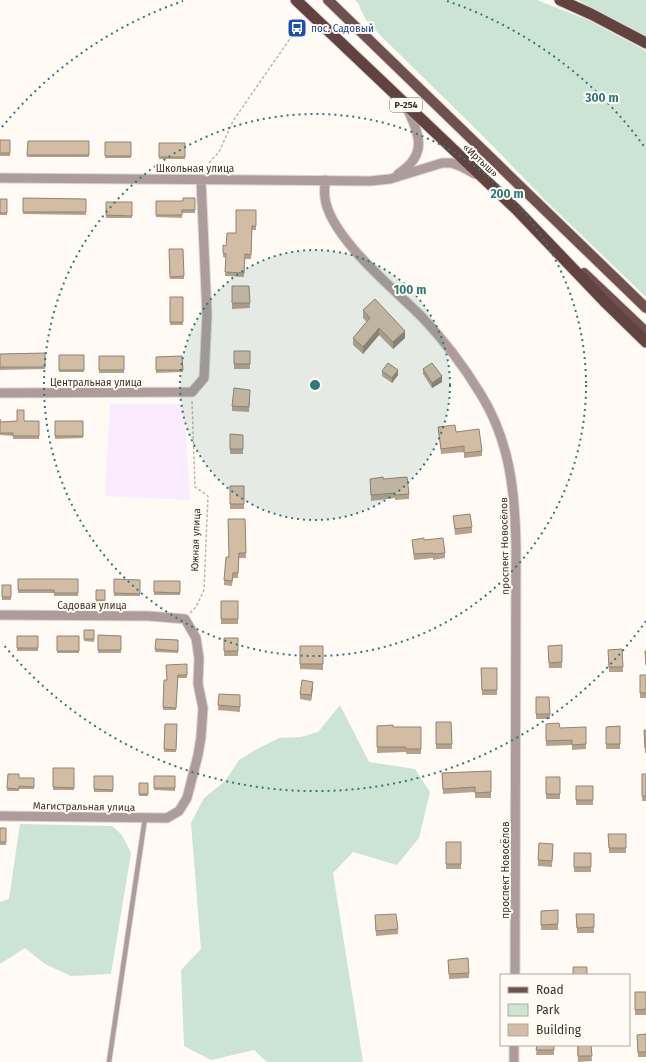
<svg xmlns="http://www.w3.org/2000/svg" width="646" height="1062" font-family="'Fira Sans',sans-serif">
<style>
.industrial{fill:#faebff}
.green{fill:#cce4d4}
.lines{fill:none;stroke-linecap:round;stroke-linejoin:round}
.service-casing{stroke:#dbd6cf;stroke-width:6}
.minor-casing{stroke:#dbd6cf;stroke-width:11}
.primary-casing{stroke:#dbd6cf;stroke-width:12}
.trunk-casing{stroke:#dbd6cf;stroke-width:13}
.path{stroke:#bdb7af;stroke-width:1.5;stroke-dasharray:3 2;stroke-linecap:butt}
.service{stroke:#ae9c9a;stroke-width:4.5}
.minor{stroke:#ae9c9a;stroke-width:9}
.primary{stroke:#6e504c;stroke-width:10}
.trunk{stroke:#62423e;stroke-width:11}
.wall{fill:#b5a28d}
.shaded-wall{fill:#938473}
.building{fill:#d2bca4;stroke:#938473}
.ring{fill:none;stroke:#30797b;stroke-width:2;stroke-dasharray:2 4}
.labels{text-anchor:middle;stroke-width:4;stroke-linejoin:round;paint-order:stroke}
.shield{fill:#fffaf4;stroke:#746d63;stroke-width:1}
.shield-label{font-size:9px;font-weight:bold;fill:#393125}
.transit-label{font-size:10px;fill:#164399;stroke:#fffaf4;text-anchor:start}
.street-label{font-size:10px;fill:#393125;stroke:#fffaf4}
.centre{fill:#30797b;stroke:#fffaf4;stroke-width:2}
.ring-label{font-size:12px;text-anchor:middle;font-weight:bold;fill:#30797b;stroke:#fffaf4;stroke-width:4;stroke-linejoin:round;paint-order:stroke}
</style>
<rect width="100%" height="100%" fill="#fffaf4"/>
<path class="industrial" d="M110,404H184L190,500L105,496Z"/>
<path class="green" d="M355,0H537L590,21L646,51V297L546,201L483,136L383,38L366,20L360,8L359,4Z
M578,0H646V36Z
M340,705L369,762L415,769L430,792L419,838L397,865L353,852L333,873L363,1062H267L254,1050L211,1060L184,1046L181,970L201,949L191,823L204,798L225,781L239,760L257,749L279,738L301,737L318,732Z
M20,824L112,826L122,835L131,853L111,974L71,976L45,964L25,948L0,964V902L9,899Z"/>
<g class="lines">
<g class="service-casing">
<path id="service" d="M109,1062L145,818"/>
</g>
<g class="minor-casing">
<path id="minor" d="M398,174C429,154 419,134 406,106
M0,178L370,181L390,179L442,163H452L460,166L475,174
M325,180C325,185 324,192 325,198C330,237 394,289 421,316C443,339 463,365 480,393C510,441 515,491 516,547L515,975
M0,393L192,392L204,378L207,315L201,180
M0,615L149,616L185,619L196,638L199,658L198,684L203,708L201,737L198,755L187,798L179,811L167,818L0,816
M514,1062V1045"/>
</g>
<g class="primary-casing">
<path id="primary" d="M328,0L646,308
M584,273L646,332"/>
</g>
<g class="trunk-casing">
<path id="trunk" d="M296,0L516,209L604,301L646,342
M560,0L591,14L646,43"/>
</g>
<path class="path" d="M202,170L219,152L233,121L296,30
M190,613L196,607L204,590L208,496L195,487L192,400"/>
<use href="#service" class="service"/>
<use href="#minor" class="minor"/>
<use href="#primary" class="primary"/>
<use href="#trunk" class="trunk"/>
</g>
<path class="wall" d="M0,140H10V156H0Z
M28,141H89V157H27Z
M105,142H131V158H105Z
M159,143H185V159H159Z
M23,198L86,199V215L23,214Z
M195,198V213H182V218L156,217V201H183Z
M0,199H7V215H0Z
M106,202H132V218H106Z
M256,210V230H252L251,259H245L244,277L225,276L226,258L223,257V245L226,246Z
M169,249H183L184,279H170Z
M232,286H249L250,308L232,309Z
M170,297H183V325H170Z
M363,310L405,338L393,349L379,335L363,354L353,345V338L367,322L363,318Z
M234,351H250V369H234Z
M45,353V369L0,370V354Z
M59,355H84V372H59Z
M99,356H124V373H99Z
M182,356L183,372L156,373V357Z
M423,369L442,382L432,388L423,374Z
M382,371L398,375L392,383L382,376Z
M250,395L249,412L232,411V406Z
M0,419V422L39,421V439H13V436L0,435Z
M55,421H83V438L55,439Z
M438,427L456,432L482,451V456L464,458V452L441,454Z
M230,434L243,435V454H230Z
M370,479H383L409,494V499L395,500V498L371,501Z
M230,486H244V509H230Z
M453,516L472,527V533L455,535Z
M245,519L246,558H239L238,578H233L232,586L224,585V580L228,557Z
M412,540H424L445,553V558L433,560V558L414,560Z
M18,579H78V596H54V593H18Z
M114,579L140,580V596H114Z
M154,581H180V595H154Z
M2,585H11V600H2Z
M96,590H105V603H96Z
M221,601H238V624H221Z
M84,630H94V642L84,641Z
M98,635L121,636V653H98Z
M17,636H38V651H17Z
M57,636H79V653H57Z
M224,638H238V656H224Z
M156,639L178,640V653L155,652Z
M562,645V668H549L548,646Z
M300,646H323V670L300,669Z
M622,649L623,672H609L608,650Z
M187,664V678H178L176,710H163L164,680H167Z
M481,668H497V695H482Z
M640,675H646V698H640Z
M313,687L311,701L300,699V694Z
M219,694L240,695V712L218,710Z
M536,697L550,714V719H536Z
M436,722H451L452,749H436Z
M165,724H177L176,752H164Z
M546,724L560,728L586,744V749L572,750V745L546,746Z
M377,726L393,727H421V754H406V752L377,753Z
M620,726V749H606V727Z
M644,730H646V753H645Z
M53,768H74V790H53Z
M491,771V798H475V792L443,794L442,773Z
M8,774L19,778H34V789H19V791H7Z
M642,774H646V801H642Z
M94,776H113V792H94Z
M154,776H175V791L154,790Z
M546,777H560V799H546Z
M139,783H148V796H139Z
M576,786H593V805H576Z
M0,828H6V845H0Z
M608,834H626V853H609Z
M446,842H461V869H446Z
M553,849L552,867L538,866V860Z
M574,853H591V872H574Z
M558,910V930H541V911Z
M576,914H594V933H577Z
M375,915L398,929V934L376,936Z
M448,960L469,973V978L449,979Z
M635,992H646V1015H635Z
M646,1034V1057H638L637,1035Z
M537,1045H554V1055H536Z
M577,1045H591L592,1061L578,1062Z"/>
<path class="shaded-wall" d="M379,328V335L363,354V347Z
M405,331V338L393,349V342Z
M398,370V375L392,383V378Z
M442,376V382L432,388V383Z
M313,682V687L311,701V695Z"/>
<path class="building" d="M0,140H10V153H0Z
M28,141H89V155H27Z
M105,142H131V156H105Z
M159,143H185V157H159Z
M23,198L86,199V212H23Z
M183,198H195V210H182V215H156V201H183Z
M0,199H7V213H0Z
M106,202H132V216L106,215Z
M236,210H256V226H252L251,255L245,254L244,273L225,272L226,254L223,253V245L226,246L227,233H236Z
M169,249H183L184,276L170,277Z
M232,286H249L250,303H232Z
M170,297H183V322H170Z
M375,299L405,331L393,342L379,328L363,347L353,338L370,318L363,310Z
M234,351H250V364H234Z
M45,353V367H0V354Z
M59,355H84V370H59Z
M99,356H124V370H99Z
M182,356L183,370H156V357Z
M388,363L398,370L392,378L382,371Z
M432,363L442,376L432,383L423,369Z
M234,388L250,390L249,407L232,406Z
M17,410H24V421H39V436H13V433H0V419V422L17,421Z
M55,421H83V436H55Z
M455,425L456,432L479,429L482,451L464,453V446L441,449L438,427Z
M230,434L243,435V449H230Z
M383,477V479L407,477L409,494L395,495V493L371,495L370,479Z
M230,486H244V504H230Z
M470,514L472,527L455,529L453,516Z
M228,519H245L246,553H239L238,573H233L232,581L224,580L226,557H229Z
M424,538V540L443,538L445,553L433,554V553L414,554L412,540Z
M18,579H78V593H54V590H18Z
M114,579L140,580V594L114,593Z
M154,581H180V593L154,592Z
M2,585H11V597H2Z
M96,590H105V600H96Z
M221,601H238V619H221Z
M84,630H94V639H84Z
M98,635L121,636V650H98Z
M17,636H38V648H17Z
M57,636H79V651H57Z
M224,638H238V651H224Z
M156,639L178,640V651L155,649Z
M562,645V662L549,663L548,646Z
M300,646H323V664H300Z
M622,649L623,667H609L608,650Z
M645,651H646V665Z
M187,664V675H178L176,708L163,707L164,680H167L166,665Z
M481,668H497V690H482Z
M640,675H646V693H640Z
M302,680L313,682L311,695L300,694Z
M219,694L240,695V707L218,705Z
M536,697H549L550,714H536Z
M436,722H451L452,744H436Z
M559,723L560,728L586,727V744L572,745V740L546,741V724Z
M165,724H177L176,750L164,749Z
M393,725V727H421V749H406V747H377V726Z
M620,726V744H606V727Z
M644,730H646V747L645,748Z
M53,768H74V788L53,787Z
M491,771V792L475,793V787L443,789L442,773Z
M8,774H19V778H34V787L19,786V789L7,788Z
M642,774H646V796H642Z
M94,776H113V790L94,789Z
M154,776H175V788H154Z
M546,777H560V794H546Z
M139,783H148V794H139Z
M576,786H593V800H576Z
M0,828H6V842H0Z
M608,834H626V848H609Z
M446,842H461V864H446Z
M539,843L553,844L552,861L538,860Z
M574,853H591V867H574Z
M558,910V924L541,925V911Z
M396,914L398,929L376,931L375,915Z
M576,914H594V927L577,928Z
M468,958L469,973L449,974L448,960Z
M573,967H587V975H573Z
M635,992H646V1009L635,1010Z
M646,1034V1052H638L637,1035Z
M537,1045H554V1050H536Z
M578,1045H591L592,1056H578Z"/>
<circle cx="315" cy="385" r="135" fill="#30797b" fill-opacity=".12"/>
<g class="ring">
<circle cx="315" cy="385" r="135"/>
<circle cx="315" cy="385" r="271"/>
<path d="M646 621A406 406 0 0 1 2 643M2 127A406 406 0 0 1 183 1M447 1A406 406 0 0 1 646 149"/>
</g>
<defs>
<g id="bus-square" transform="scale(1)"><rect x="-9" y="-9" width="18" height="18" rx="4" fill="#1a4fb4" stroke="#fffaf4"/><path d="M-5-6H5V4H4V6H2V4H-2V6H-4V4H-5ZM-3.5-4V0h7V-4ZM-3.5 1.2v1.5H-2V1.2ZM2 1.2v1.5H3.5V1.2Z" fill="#fff"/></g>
</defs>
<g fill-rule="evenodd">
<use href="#bus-square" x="297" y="28"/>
</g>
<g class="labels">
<rect class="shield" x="390" y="98" width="32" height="14" rx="3"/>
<g class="shield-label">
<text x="406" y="108">Р-254</text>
</g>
<g class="transit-label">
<text x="311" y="32">пос. Садовый</text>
</g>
<g class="street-label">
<text transform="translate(481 160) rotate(43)" y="4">«Иртыш»</text>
<text x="195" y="172">Школьная улица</text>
<text x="96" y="386">Центральная улица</text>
<text transform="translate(195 540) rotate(-88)" y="4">Южная улица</text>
<text transform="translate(504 546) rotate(-91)" y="4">проспект Новосёлов</text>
<text x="92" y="609">Садовая улица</text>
<text transform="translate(84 806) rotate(1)" y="4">Магистральная улица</text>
<text transform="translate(505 870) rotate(-90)" y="4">проспект Новосёлов</text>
</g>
</g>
<circle cx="315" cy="385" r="6" class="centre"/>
<g class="ring-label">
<text x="602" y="102">300 m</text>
<text x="507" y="198">200 m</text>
<text x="410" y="294">100 m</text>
</g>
<rect x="500" y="974" width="130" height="72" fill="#fffaf4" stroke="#b0aaa1"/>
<rect x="508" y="987" width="20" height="6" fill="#6e504c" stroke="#b0aaa1"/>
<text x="536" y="994" font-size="12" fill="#393125">Road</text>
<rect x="508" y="1004" width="20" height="12" fill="#cce4d4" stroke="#b0aaa1"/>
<text x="536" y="1014" font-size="12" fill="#393125">Park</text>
<rect x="508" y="1024" width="20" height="12" fill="#d2bca4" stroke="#b0aaa1"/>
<text x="536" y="1034" font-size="12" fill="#393125">Building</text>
</svg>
